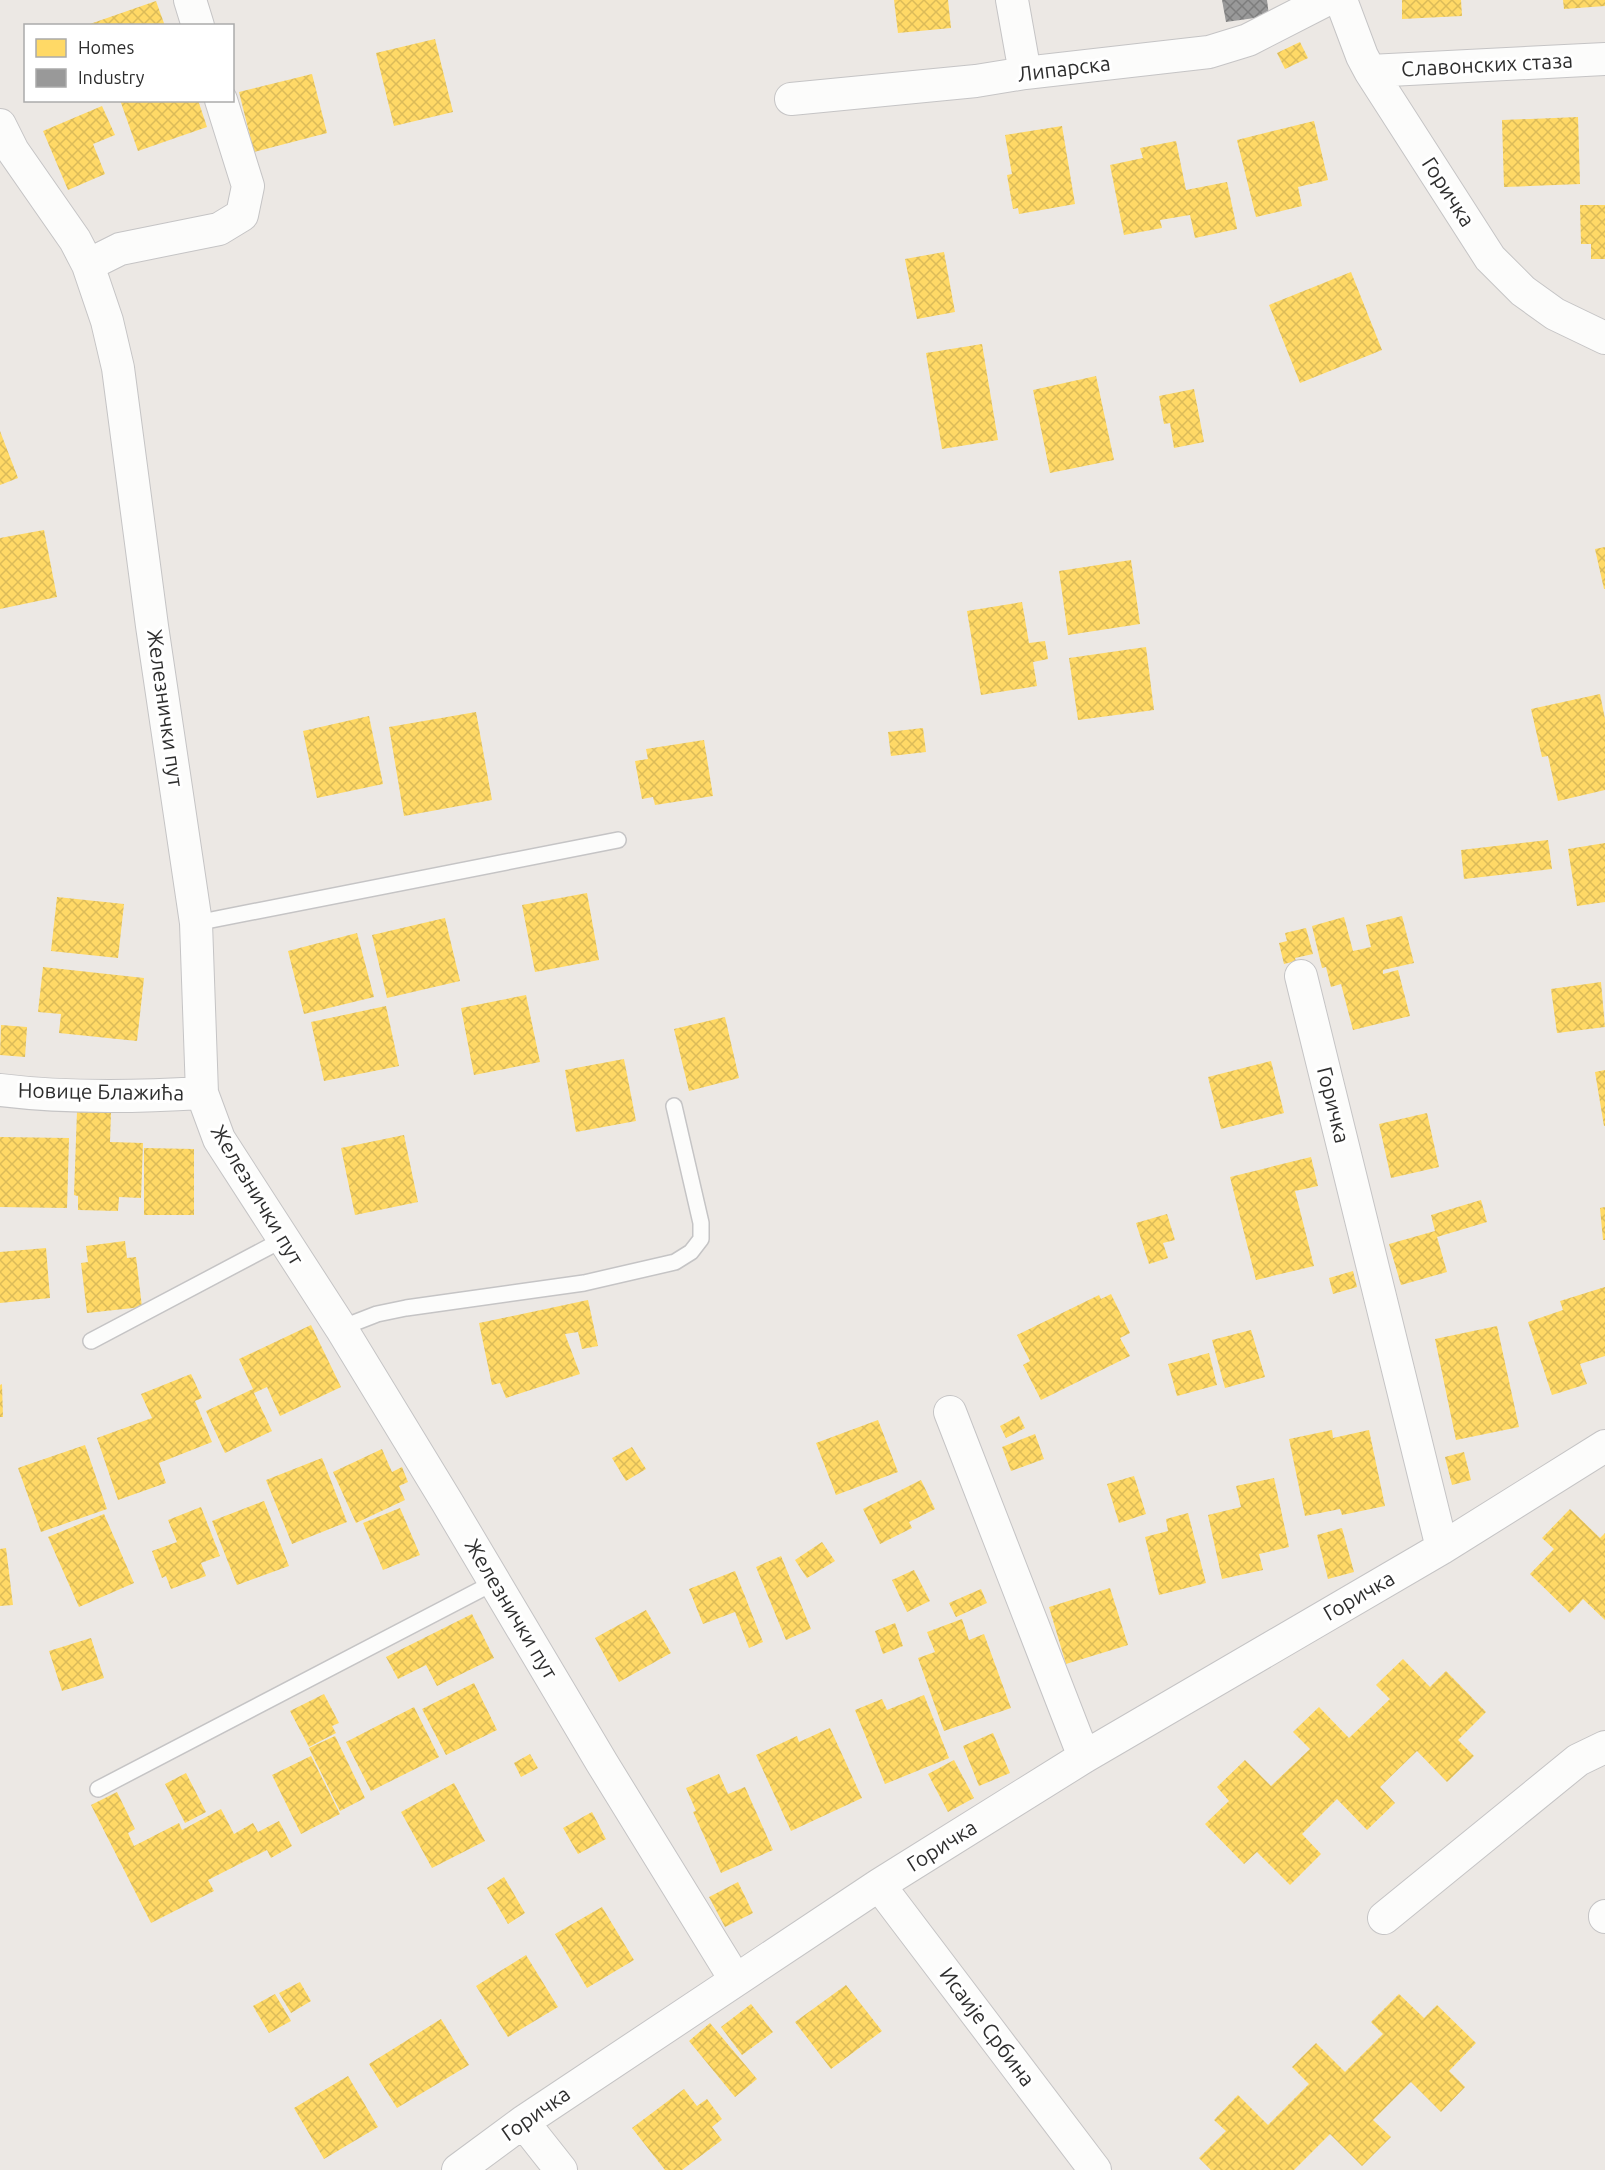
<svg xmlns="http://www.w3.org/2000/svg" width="1605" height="2170" font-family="Ubuntu,sans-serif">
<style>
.homes{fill:url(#homes-cross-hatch)}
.industry{fill:url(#industry-cross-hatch)}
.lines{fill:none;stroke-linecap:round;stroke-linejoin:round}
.lane-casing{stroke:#c5c4c5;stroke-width:18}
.street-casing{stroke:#c5c4c5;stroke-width:34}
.lane{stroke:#fcfcfb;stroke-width:15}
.street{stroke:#fcfcfb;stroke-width:32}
.labels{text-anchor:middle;stroke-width:6;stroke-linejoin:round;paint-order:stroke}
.street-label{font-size:21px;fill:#2e2e2e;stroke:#fff}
</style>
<defs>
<pattern id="homes-cross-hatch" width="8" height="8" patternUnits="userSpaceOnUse" patternTransform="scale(1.5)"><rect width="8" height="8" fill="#ffd966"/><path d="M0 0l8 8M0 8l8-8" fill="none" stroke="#dbbb59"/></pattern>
<pattern id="industry-cross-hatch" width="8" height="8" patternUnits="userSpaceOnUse" patternTransform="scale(1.5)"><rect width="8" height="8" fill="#999"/><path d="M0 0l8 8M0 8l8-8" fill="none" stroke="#7d7d7d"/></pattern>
</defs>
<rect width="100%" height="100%" fill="#ece8e4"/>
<path class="homes" d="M894,0H948L951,28L898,33Z
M1402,0H1461L1462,16L1402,19Z
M1563,0H1605V6L1564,9Z
M156,1L165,26H87V25Z
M435,39L453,112L394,126L376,53Z
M1300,42L1308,58L1285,69L1277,53Z
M312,74L327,133L254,152L239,92Z
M120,100H198L207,127L138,151Z
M102,106L115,135L93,144L105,174L68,190L43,131Z
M1578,117L1580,184L1504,187L1502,120Z
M1314,121L1328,180L1298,187L1302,206L1256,217L1237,140Z
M1062,126L1075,204L1019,214L1018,208L1013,209L1007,175L1012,174L1005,135Z
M1176,141L1186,190L1227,182L1237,229L1195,238L1190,215L1160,220L1162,228L1124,235L1110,165L1143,158L1140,148Z
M1580,205H1605V259H1591V244H1581Z
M944,252L955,312L917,319L905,259Z
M1351,272L1382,350L1300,383L1269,305Z
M982,344L998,440L942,449L926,353Z
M1096,376L1114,460L1050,473L1033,390Z
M1194,389L1204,442L1174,448L1170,423L1164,424L1159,396Z
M0,431L18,478L0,485Z
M44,530L57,597L0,609V538Z
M1605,547V589H1604L1595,549Z
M1131,560L1140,624L1068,635L1059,571Z
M1022,602L1029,643L1045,641L1048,659L1033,662L1037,686L981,695L967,611Z
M1146,647L1154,710L1078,720L1069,658Z
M1600,694L1605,719V790L1558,801L1548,756L1542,757L1531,709Z
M476,712L492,800L404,816L389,727Z
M369,716L383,784L317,798L303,731Z
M923,728L926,752L891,756L888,732Z
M704,740L713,796L655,805L653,797L642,799L635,761L648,759L646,749Z
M1548,840L1552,869L1464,879L1461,850Z
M1605,843V902L1577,906L1568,849Z
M587,893L599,960L535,972L522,905Z
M57,897L124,904L118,958L51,951Z
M1402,916L1414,963L1383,970V974L1398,970L1410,1016L1353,1030L1341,984L1331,987L1326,967L1322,968L1312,926L1344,917L1353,951L1371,947L1366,925Z
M445,918L460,981L387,998L372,935Z
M1306,928L1313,954L1295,958L1296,961L1284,964L1279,943L1287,941L1285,933Z
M357,933L374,997L304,1014L288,951Z
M43,967L144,978L137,1041L59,1033L61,1014L38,1012Z
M1601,982L1605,1027L1557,1033L1551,989Z
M526,995L540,1062L474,1075L461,1008Z
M386,1006L399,1066L324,1081L311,1022Z
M725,1017L739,1078L689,1091L674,1029Z
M1,1025L27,1027L25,1057L0,1055Z
M624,1059L636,1121L576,1132L565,1070Z
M1271,1061L1284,1113L1221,1129L1208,1077Z
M1605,1070V1126H1604L1595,1072Z
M77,1111L111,1112L110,1142L143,1143L141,1198L119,1197L118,1211L78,1210V1196L74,1195Z
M1427,1113L1439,1167L1391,1178L1379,1124Z
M404,1135L418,1202L355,1215L341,1148Z
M0,1137L69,1138L67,1208L0,1207Z
M144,1148L194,1149V1215H144Z
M1311,1157L1318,1186L1295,1191L1314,1266L1256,1280L1230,1177Z
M1481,1200L1487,1222L1437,1237L1447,1272L1401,1285L1389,1244L1435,1231L1431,1215Z
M1605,1207V1240H1603L1600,1208Z
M1167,1214L1175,1240L1163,1243L1168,1258L1149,1264L1136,1223Z
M125,1241L127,1258L136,1257L142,1307L87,1313L81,1263L88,1262L86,1246Z
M46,1248L50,1298L0,1303V1252Z
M1353,1271L1357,1287L1333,1294L1329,1278Z
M1605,1287V1356L1580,1364L1587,1384L1552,1395L1528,1322L1563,1310L1560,1301Z
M1111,1294L1130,1333L1120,1338L1130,1356L1041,1400L1023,1365L1030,1361L1017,1335L1099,1295L1101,1299Z
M588,1300L598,1346L582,1349L578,1332L565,1334L580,1374L506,1398L500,1383L492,1385L479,1323Z
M311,1325L341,1387L280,1416L267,1387L254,1393L272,1431L225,1453L206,1411L253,1389L239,1359Z
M1497,1326L1519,1427L1456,1440L1435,1339Z
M1251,1330L1265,1377L1225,1388L1212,1340Z
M1209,1353L1217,1385L1177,1396L1168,1364Z
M191,1374L202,1398L195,1401L212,1442L159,1463L166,1483L118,1500L97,1438L152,1418L141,1394Z
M2,1384L3,1417H0V1385Z
M1019,1416L1025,1428L1006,1438L1000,1426Z
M878,1420L898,1472L836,1495L816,1443Z
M1332,1430L1333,1438L1369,1430L1385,1506L1342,1515L1340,1509L1305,1516L1289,1439Z
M1035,1434L1044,1459L1011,1471L1002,1447Z
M85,1445L107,1509L41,1532L18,1468Z
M632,1447L646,1469L626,1481L612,1458Z
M382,1449L392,1472L402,1467L408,1482L399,1486L405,1500L356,1523L333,1472Z
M1464,1452L1471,1480L1452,1485L1445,1457Z
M322,1458L347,1522L292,1544L266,1480Z
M1134,1476L1146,1514L1119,1523L1107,1484Z
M1274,1478L1289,1547L1259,1554L1263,1570L1222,1579L1208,1515L1241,1507L1236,1486Z
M921,1480L935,1509L909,1522L912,1528L880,1544L863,1509Z
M264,1501L289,1566L237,1585L212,1521Z
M201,1507L220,1556L201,1563L206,1576L171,1589L166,1576L162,1578L152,1551L177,1542L168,1520Z
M400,1508L420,1555L383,1570L363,1523Z
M1570,1509L1600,1538L1605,1533V1620L1583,1599L1570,1613L1530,1574L1554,1549L1542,1538Z
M1188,1513L1206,1583L1159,1595L1145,1537L1168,1531L1166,1519Z
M104,1514L134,1583L79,1607L48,1537Z
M1342,1528L1354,1572L1328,1579L1317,1535Z
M822,1542L835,1561L807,1578L795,1560Z
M6,1548L13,1605L0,1606V1549Z
M781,1556L811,1629L786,1640L756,1567Z
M914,1570L930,1601L907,1612L892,1580Z
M735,1571L763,1642L749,1648L735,1612L703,1624L689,1589Z
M1110,1588L1128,1645L1066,1664L1049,1607Z
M981,1589L987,1603L956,1617L949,1603Z
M646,1610L671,1653L619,1682L595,1638Z
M472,1614L494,1658L437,1686L426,1665L398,1679L386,1657Z
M962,1619L969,1640L984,1634L1011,1708L944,1731L918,1658L935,1652L927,1632Z
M895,1623L903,1646L883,1654L875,1631Z
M91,1638L104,1678L62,1691L49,1651Z
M1403,1659L1430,1687L1446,1671L1486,1712L1458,1740L1474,1756L1447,1782L1417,1751L1380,1787L1395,1803L1367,1830L1337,1799L1302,1834L1321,1854L1290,1885L1257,1852L1244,1864L1205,1824L1229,1801L1217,1787L1245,1760L1271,1786L1310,1749L1293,1732L1319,1707L1349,1738L1390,1699L1376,1685Z
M474,1683L497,1730L446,1755L422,1709Z
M324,1694L339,1723L332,1726L336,1733L309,1747L290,1711Z
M924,1695L949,1758L885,1784L855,1710L882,1699L887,1710Z
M414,1707L439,1757L371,1791L346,1742Z
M830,1728L862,1798L791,1831L756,1755L797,1736L799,1742Z
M993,1733L1010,1773L979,1786L963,1746Z
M335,1736L365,1798L340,1811L309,1748Z
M530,1754L538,1768L521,1777L514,1763Z
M311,1756L340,1814L301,1834L272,1775Z
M954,1760L974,1798L948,1812L928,1774Z
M186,1773L206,1812L185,1823L165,1784Z
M719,1774L728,1794L745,1787L773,1850L721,1873L693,1812L696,1811L686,1788Z
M454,1783L485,1841L432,1868L401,1812Z
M117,1792L135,1829L128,1833L134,1846L179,1823L182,1830L221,1809L234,1834L253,1823L258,1832L279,1821L292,1846L271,1858L267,1850L208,1880L214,1891L151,1923L91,1805Z
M592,1812L606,1839L578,1854L563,1828Z
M504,1877L525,1913L508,1924L487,1888Z
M738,1882L753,1913L725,1927L709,1897Z
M602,1907L634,1960L587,1988L555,1934Z
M526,1955L558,2007L508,2037L476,1986Z
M300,1982L311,2001L291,2013L279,1993Z
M846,1985L882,2031L831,2069L795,2022Z
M275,1994L291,2021L269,2033L253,2006Z
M1399,1994L1424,2018L1437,2005L1476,2043L1449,2071L1465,2087L1441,2112L1411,2082L1373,2120L1391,2137L1362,2166L1330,2134L1294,2170H1211L1199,2158L1226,2131L1214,2120L1238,2095L1268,2125L1309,2084L1292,2067L1316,2043L1345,2072L1383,2034L1371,2022Z
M751,2004L773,2032L742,2055L721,2027Z
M441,2019L469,2065L397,2108L369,2064Z
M710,2023L757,2079L735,2097L689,2041Z
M348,2076L378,2127L324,2159L294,2108Z
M684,2089L697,2106L707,2099L722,2119L712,2127L722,2140L682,2170H665L632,2128Z"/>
<path class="industry" d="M1222,0H1267L1269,16L1226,22Z"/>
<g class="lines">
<g class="lane-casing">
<path id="lane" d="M196,923L618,840
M341,1328L377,1314L406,1308L584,1283L675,1262L691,1252L701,1239V1223L674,1106
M91,1341L282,1240
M98,1789L495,1582"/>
</g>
<g class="street-casing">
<path id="street" d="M190,0L198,26
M1012,0L1025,73
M1341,0L1362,56L1370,71L1490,258L1523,291L1555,314L1605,338
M1370,71L1605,59
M791,99L976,81L1025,73L1209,52L1248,40L1326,0
M0,125L13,151L75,240L88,265L107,321L118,368L152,626L196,923L202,1093L219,1139L341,1328L447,1502L602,1763L735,1979
M88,265L120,249L219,229L242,215L248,186L221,100
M1301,976L1442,1548
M0,1090C64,1098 137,1097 202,1093
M950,1412L1084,1757
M879,1885L1095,2170
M1605,1916V1917
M1384,1918L1578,1760L1605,1747
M523,2122L561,2170
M458,2170L523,2122L879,1885L1084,1757L1442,1548L1605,1446"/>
</g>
<use href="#lane" class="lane"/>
<use href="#street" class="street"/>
</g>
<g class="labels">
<g class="street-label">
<text transform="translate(1487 65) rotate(-3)" y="7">Славонских стаза</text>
<text transform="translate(1064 69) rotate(-7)" y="7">Липарска</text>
<text transform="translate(1448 192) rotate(57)" y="7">Горичка</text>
<text transform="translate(165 708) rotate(82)" y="7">Железнички пут</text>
<text transform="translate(101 1092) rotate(1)" y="7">Новице Блажића</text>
<text transform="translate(1333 1105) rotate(76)" y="7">Горичка</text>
<text transform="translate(257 1195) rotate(59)" y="7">Железнички пут</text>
<text transform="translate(1359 1596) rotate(-30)" y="7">Горичка</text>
<text transform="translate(511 1609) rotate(59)" y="7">Железнички пут</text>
<text transform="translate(942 1846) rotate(-32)" y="7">Горичка</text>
<text transform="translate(987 2027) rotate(53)" y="7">Исаије Србина</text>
<text transform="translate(536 2114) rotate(-35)" y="7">Горичка</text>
</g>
</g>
<rect x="24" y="24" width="210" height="78" fill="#ffffff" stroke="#ababab" stroke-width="1.5"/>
<rect x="36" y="39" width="30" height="18" fill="#ffd966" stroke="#ababab" stroke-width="1.5"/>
<text x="78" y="54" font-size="18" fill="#2e2e2e">Homes</text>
<rect x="36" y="69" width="30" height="18" fill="#999999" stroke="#ababab" stroke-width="1.5"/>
<text x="78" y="84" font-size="18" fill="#2e2e2e">Industry</text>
</svg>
